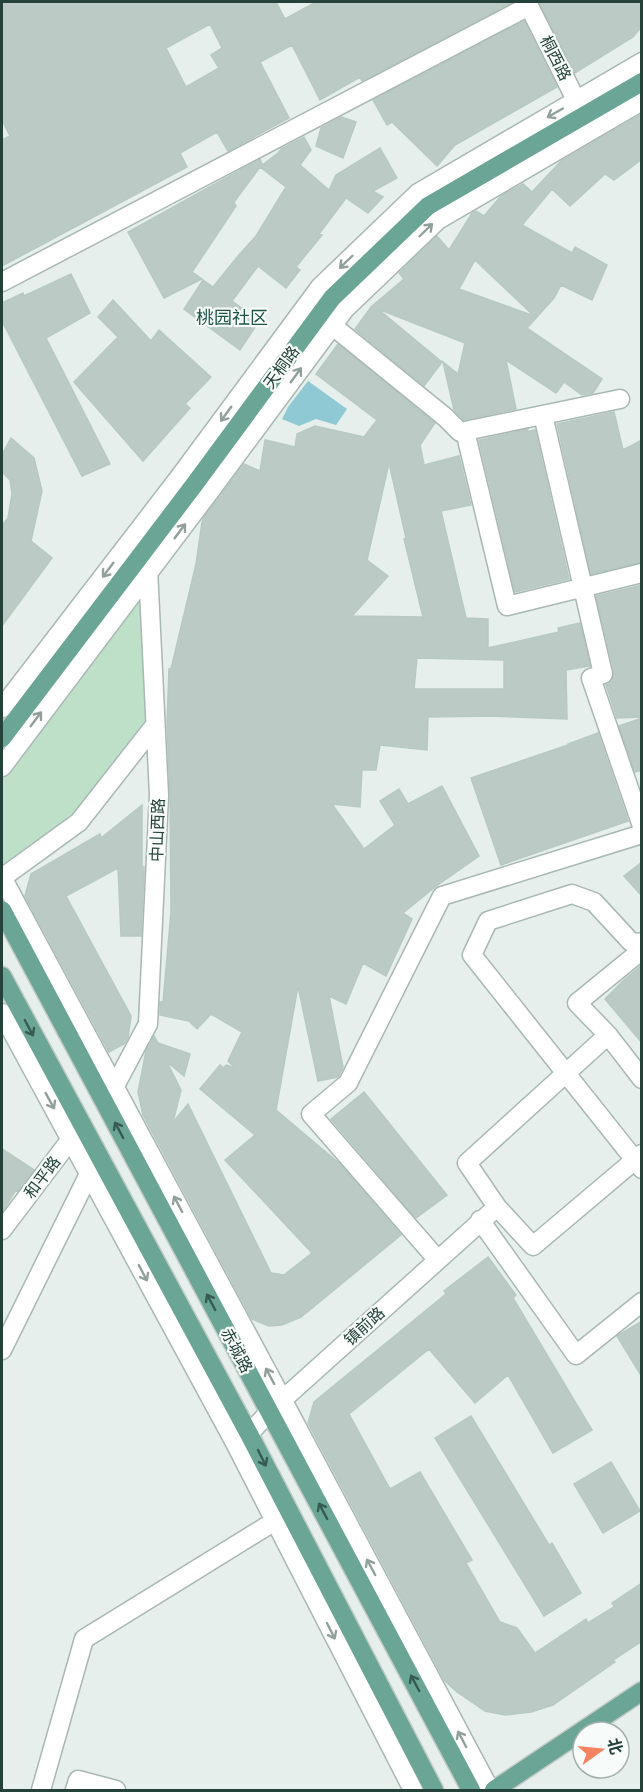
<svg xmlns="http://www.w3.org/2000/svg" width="643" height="1792" font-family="Arial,'Noto Sans SC',sans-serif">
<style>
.green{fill:#bfe0c8}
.water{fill:#8ec9d4}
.building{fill:#bbcac4;stroke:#b8c9c2;stroke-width:1.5;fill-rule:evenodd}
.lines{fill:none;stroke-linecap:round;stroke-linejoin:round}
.minor-casing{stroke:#a8b8b2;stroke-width:21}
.major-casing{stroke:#c2cac8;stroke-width:21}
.minor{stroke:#fff;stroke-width:18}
.major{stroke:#6aa596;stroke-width:18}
.oneway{stroke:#92a09c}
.oneway2{stroke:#365b51}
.labels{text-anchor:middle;stroke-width:4.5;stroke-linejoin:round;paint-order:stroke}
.street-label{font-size:16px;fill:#24423a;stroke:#f7fbf9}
.neighbourhood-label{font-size:18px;fill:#1f5548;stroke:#f7fbf9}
</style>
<rect width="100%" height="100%" fill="#e6efeb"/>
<path class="green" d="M148,573L155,725L79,822L2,877V766Z"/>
<path class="water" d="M308,381L347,409L336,425L316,419L299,426L282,419L288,407Z"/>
<path class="building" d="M2,2H276L285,19L316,2H513L362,81L360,77L320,100L292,45L260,62L289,118L228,151L217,132L180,153L187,167L2,266V140L10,136L2,120ZM210,24L222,48L211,55L219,68L186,87L166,48Z
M539,2H642V26L633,37L575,73Z
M524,21L557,87L455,145L437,166L392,122L387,125L373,100Z
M642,114V159L614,180L605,174L570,206L552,189L522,225L572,253L575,247L607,265L592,300L561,285L554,298L527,328L602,379L593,393L582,395L564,382L556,393L506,360L516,409L464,420L454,410L443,362L458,374L465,343L378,309L442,362L424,386L355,329L371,307L404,279L399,273L437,236L449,250L472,213L476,211L484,216L501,196L523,184L532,192L561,161ZM475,260L534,316L459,289Z
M341,117L356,122L343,158L316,146L321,128Z
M304,137L311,150L300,165L329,190L336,175L380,148L397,178L373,191L383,197L368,213L346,198L319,234L322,235L296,267L300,270L286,288L258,266L232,301L259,321L240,350L184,309L203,280L213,287L238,256L256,236L286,187L260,167L234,202L236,206L192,272L202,279L164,298L128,232L260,159L262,164L261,166L278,153L281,149Z
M71,274L90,313L46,338L110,464L82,476L2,321V303L23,293L24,296Z
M113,300L151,341L159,330L211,377L185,404L190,408L143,461L74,382L118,337L98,317Z
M338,344L435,423L420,445L424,465L459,456L471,505L441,511L466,618L488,619V648L559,632L558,628L580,623L590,666L566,670L567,719L490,716L428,717L427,750L380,745L376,770H362V769L360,807L332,804L364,849L395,825L380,801L399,789L408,804L442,786L479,856L435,887L403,913L412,919L386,976L363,963L346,1004L329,996L343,1067L338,1077L318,1081L298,986L276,1110L340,1164L401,1235L301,1317L282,1325L269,1326L252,1319L143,1115L138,1092L146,1051L148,1047L150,1050L149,1047L154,1036L158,1043L190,1054L184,1076L167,1062L181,1090L173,1122L188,1104L271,1273L284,1275L312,1253L225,1160L255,1135L200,1089L220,1065L224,1068L226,1065L235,1068L228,1061L242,1032L211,1014L197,1029L189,1021L160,1015V1002H163L171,912L170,794L167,725L169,669H171L196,564L202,522L204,517L244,464L260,471L265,440L295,447L297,434L315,426L364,437L377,420L316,374ZM389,463L406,538L404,539L423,617L352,616L388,576L367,560ZM417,658L504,660V689H414Z
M614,412L623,450L642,440V562L591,574L557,424Z
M528,429L526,432L535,430L569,579L515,592L479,440Z
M11,438L34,458L42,491L31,541L52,558L2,626V525L8,518L12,494L10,480L2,472V455Z
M642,585V717L617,718L606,685L612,681L614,671L596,596Z
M642,718V770L635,772L619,726Z
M598,733L628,821L501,865L471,778L568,745V744Z
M142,805V867H144V872L141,936H121L118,868L66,896L131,1016L128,1038L124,1044L109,1052L25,896L31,874L100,834L101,838Z
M642,862V896L624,876Z
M642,965V1043L605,999L625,979Z
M364,1092L447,1195L416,1218L331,1119Z
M2,1149L34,1170L18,1191L16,1190L2,1212Z
M488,1257L516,1295L513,1298L592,1430L553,1453L508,1375L475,1403L429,1349L349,1414L390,1489L420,1472L472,1560L466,1563L500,1622L517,1628L535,1653L586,1619L588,1623L614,1607L612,1603L642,1583V1641L613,1660L615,1662L553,1705L531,1712L505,1715L485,1711L457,1692L445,1681L308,1423L314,1402L446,1294L444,1291Z
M642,1321V1377L617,1336Z
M471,1416L549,1545L552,1543L581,1593L544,1616L435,1438Z
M611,1462L640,1511L603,1533L574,1484Z"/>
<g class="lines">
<g class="minor-casing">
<path id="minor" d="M527,2L581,110
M2,282L529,6
M323,318L445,417L460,432L620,399
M543,415L603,674L591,678L642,826
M465,431L507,606L642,573
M2,708L181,475L320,287L418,193L642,62
M2,767L207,495L345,309L438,220L642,101
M2,877L282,1399L490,1790
M2,878L79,822L155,725
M642,943L631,942L594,902L572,894L488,921L472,955L642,1169
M2,1013L234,1441L413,1790
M608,1035L577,1003L642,950
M110,1095L148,1024L159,795L148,569
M497,1207L467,1163L608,1035L642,1079
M480,1220L576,1355L642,1302
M2,1230L77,1131
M437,1259L311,1114L348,1083L442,896L642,834
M2,1350L89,1174
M249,1434L270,1411L497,1207L533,1246L642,1154
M41,1790L84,1639L275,1521
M75,1790L78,1780L116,1790"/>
</g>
<g class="major-casing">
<path id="major" d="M2,738L194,485L332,298L428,206L642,82
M2,910L471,1790
M2,976L249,1434L434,1790
M494,1790L642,1691"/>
</g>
<use href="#minor" class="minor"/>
<use href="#major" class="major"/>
</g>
<defs><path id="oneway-shaft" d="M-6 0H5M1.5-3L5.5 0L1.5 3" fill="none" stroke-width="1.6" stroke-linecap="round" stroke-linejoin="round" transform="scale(1.5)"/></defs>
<g class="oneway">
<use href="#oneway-shaft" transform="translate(555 113) rotate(150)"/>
<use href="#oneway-shaft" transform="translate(426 230) rotate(-44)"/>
<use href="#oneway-shaft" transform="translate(346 262) rotate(136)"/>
<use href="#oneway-shaft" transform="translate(296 375) rotate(-54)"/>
<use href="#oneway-shaft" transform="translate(226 414) rotate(126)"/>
<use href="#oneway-shaft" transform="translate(180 531) rotate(-53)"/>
<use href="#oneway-shaft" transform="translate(108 570) rotate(127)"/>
<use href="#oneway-shaft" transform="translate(36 719) rotate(-53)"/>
<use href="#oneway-shaft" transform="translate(50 1101) rotate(61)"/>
<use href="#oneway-shaft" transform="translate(178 1204) rotate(-118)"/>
<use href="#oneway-shaft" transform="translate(143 1273) rotate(62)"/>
<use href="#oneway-shaft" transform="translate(270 1376) rotate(-118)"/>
<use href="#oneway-shaft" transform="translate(371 1567) rotate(-118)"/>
<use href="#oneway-shaft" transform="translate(331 1631) rotate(63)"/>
<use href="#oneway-shaft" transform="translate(462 1739) rotate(-118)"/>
</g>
<g class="oneway2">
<use href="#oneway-shaft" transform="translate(29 1028) rotate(62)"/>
<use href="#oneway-shaft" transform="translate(119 1130) rotate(-118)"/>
<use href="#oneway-shaft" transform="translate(211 1302) rotate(-118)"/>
<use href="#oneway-shaft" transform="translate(262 1458) rotate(63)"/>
<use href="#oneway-shaft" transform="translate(323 1511) rotate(-118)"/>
<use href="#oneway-shaft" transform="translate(415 1683) rotate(-118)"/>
</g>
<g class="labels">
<g class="street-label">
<text transform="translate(556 58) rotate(63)" y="6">桐西路</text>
<text transform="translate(281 367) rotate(-54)" y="6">天桐路</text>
<text transform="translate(157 830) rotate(-88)" y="6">中山西路</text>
<text transform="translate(42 1177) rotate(-53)" y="6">和平路</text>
<text transform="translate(364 1326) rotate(-42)" y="6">镇前路</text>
<text transform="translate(237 1350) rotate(62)" y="6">赤城路</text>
</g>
<g class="neighbourhood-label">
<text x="232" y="324">桃园社区</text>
</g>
</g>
<rect width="643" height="1792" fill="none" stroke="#24423a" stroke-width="6"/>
<g transform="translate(601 1750) rotate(75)"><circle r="28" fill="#f7fbf9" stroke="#a3b1ad" stroke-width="1.5"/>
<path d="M0-4.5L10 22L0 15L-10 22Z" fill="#f4845f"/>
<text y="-9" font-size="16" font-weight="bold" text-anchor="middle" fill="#24423a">北</text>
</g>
</svg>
